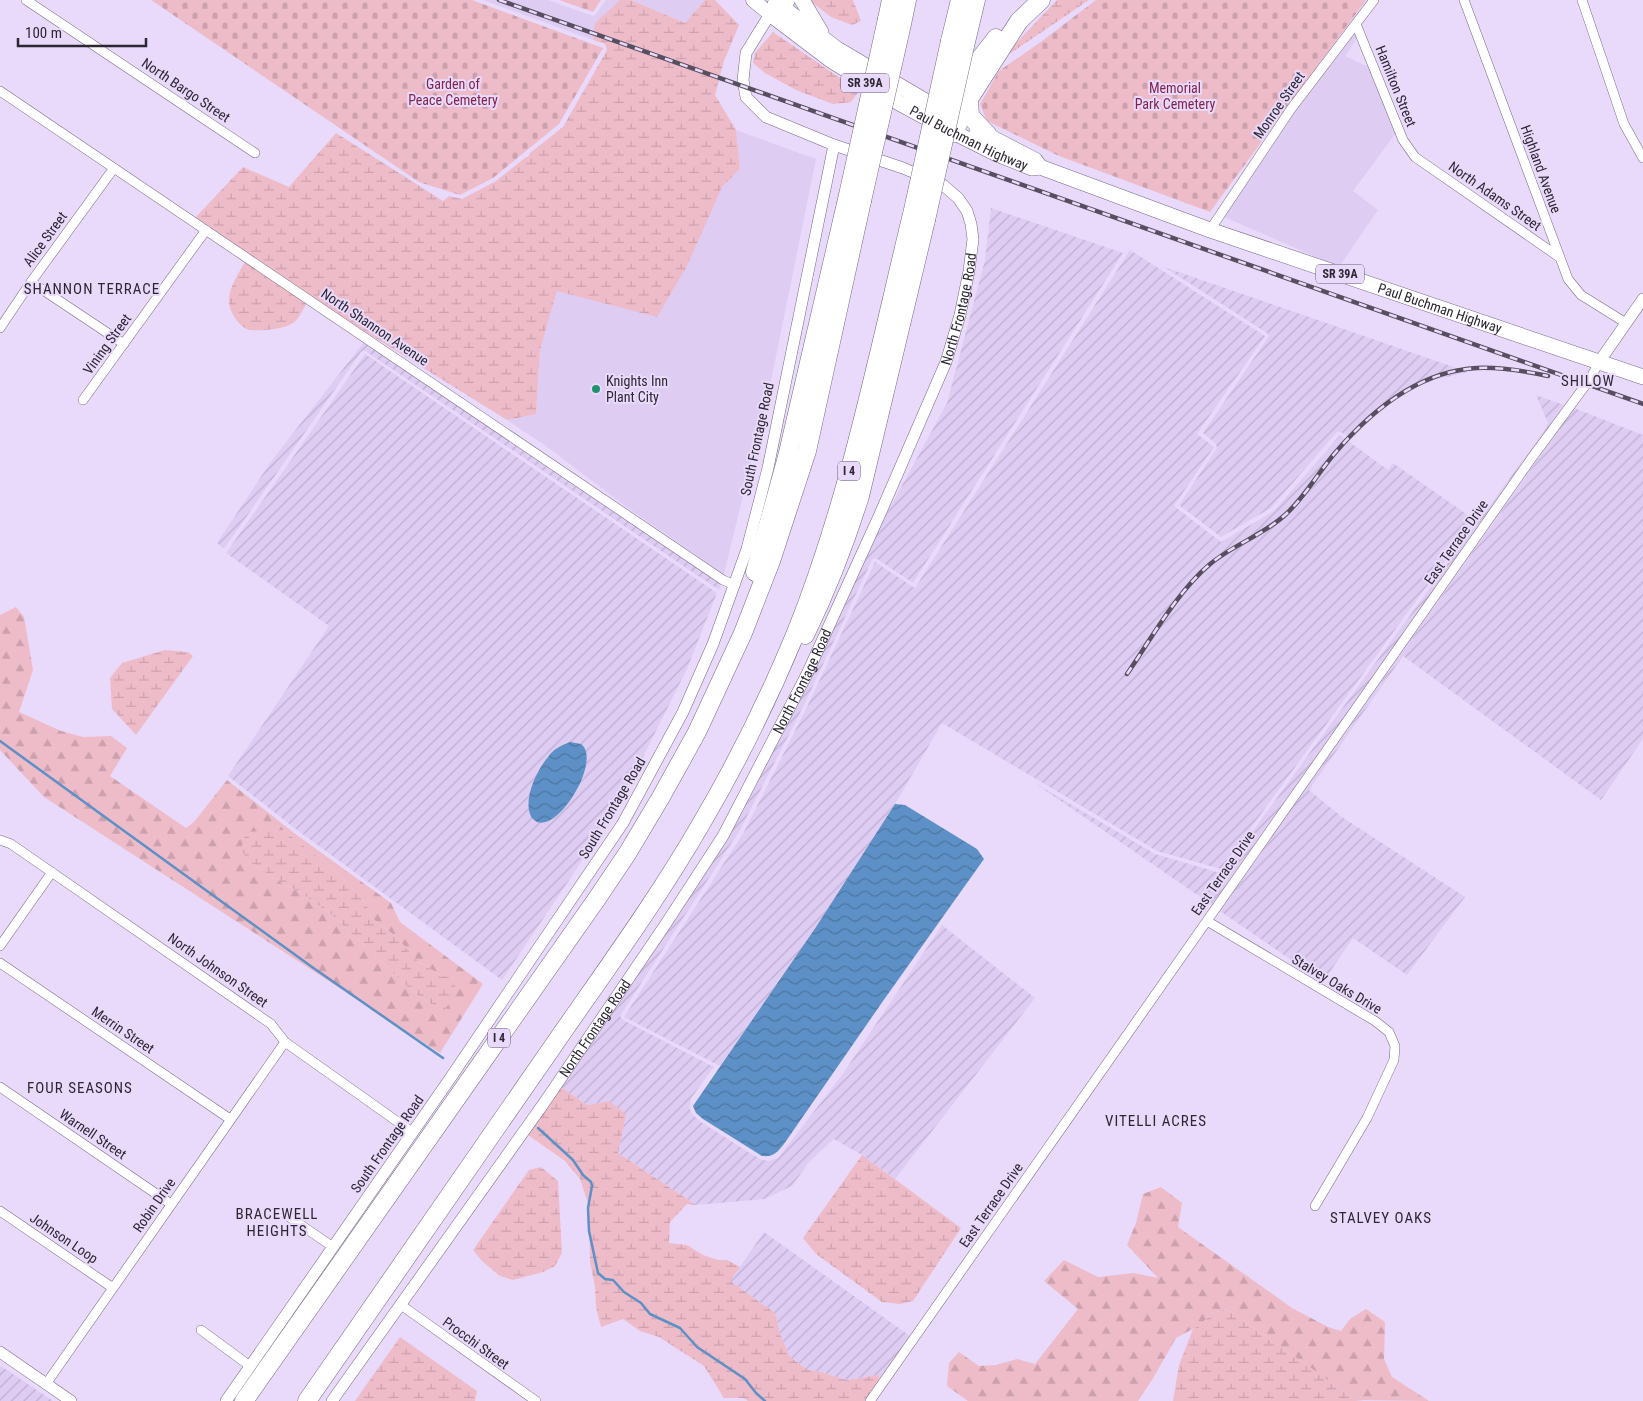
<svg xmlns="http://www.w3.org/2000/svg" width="1643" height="1401" font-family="'Roboto Condensed',sans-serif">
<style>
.built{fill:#deccf3}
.industrial{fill:url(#industrial-furrows)}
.forest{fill:url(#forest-firs);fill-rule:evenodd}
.wetland{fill:url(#wetland-marsh)}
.cemetery{fill:url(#cemetery-stones)}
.water{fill:url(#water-waves)}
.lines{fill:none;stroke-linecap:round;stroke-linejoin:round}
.stream{stroke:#5d90c6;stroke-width:2.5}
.minor-casing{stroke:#756884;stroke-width:10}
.tertiary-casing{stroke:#756884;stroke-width:12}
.secondary-casing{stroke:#756884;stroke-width:15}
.primary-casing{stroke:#756884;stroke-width:16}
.motorway-casing{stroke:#756884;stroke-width:19}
.minor{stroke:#fff;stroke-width:9}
.tertiary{stroke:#fff;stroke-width:11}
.secondary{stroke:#fff;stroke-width:14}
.primary{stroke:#fff;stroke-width:15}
.motorway{stroke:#fff;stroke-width:18}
.rail-casing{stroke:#574f5f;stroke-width:4.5}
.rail{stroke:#e9dafb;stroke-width:2.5;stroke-dasharray:8;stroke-linecap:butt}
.motorway-bridge-casing{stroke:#756884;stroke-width:19;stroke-linecap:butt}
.motorway-bridge{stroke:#fff;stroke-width:18}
.poi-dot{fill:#219071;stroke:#e9dafb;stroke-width:2}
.labels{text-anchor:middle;stroke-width:4;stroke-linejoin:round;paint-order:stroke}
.shield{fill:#e9dafb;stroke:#655d6f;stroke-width:1}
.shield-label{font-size:12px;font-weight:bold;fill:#2d2733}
.park-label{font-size:14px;fill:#802549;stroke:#e9dafb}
.street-label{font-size:14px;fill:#2d2733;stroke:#e9dafb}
.poi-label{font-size:14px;fill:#2d2733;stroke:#e9dafb;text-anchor:start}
.neighbourhood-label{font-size:15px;letter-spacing:1px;fill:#2d2733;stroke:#e9dafb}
</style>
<defs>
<pattern id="industrial-furrows" width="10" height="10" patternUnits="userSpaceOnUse" patternTransform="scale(1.25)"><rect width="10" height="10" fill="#deccf3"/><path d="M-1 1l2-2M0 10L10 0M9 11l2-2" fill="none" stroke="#bfafd1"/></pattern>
<pattern id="forest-firs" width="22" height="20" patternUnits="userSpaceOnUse" patternTransform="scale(1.25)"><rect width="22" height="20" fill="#eebbc9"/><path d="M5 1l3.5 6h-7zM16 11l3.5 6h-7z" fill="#cca1ad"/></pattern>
<pattern id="wetland-marsh" width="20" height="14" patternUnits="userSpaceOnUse" patternTransform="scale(1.25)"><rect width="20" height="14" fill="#eebbc9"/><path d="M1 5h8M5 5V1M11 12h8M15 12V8" fill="none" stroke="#cca1ad"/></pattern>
<pattern id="cemetery-stones" width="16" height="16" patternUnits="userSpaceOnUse" patternTransform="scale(1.25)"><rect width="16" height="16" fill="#eebbc9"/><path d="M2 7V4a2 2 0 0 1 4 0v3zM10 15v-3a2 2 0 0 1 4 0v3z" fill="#cca1ad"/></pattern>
<pattern id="water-waves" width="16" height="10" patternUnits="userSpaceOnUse" patternTransform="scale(1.25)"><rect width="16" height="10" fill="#5d90c6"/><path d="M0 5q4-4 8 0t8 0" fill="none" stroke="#4d76a1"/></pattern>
</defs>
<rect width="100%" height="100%" fill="#e9dafb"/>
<path class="built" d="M483,0H548L593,16L596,14L606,0H620L595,23L593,40Z
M631,0H705L685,23Z
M1355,33L1357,38L1345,56L1369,67L1396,133L1353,191L1378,210L1339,267L1224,217L1295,112Z
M736,130L816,159L772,376L724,574L628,508L546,446L507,420L536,414L540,350L557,291L722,187L740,169Z"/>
<path class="industrial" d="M991,208L1123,253L913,583L877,559L874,558L872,560L803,707L740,830L620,1016L623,1020L714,1067L692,1097L689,1107L692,1114L701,1122L748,1152L762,1160L769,1161L778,1158L842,1075L942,925L1035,998L895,1179L862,1155L834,1139L809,1162L792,1186L764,1199L696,1205L618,1153L609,1101L587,1105L561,1087L669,928L880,526L947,403L985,260Z
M1130,250L1265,336L1197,434L1214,447L1174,506L1221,542L1274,511L1340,435L1388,470L1393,463L1475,520L1221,869L1157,851L942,723L895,804L816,927L720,1066L624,1017L744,832L806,709L875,562L915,588Z
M1164,267L1468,372L1434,380L1407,391L1386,406L1351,439L1341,432H1337L1271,508L1221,537L1179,505L1217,448L1216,444L1203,433L1269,336L1267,333Z
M364,342L721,583L719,590L364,350L361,352L224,549L217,543L270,463Z
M365,354L717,593L687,669L635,773L576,870L502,980L297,830L228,776L329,626L226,553Z
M1536,395L1564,405L1212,905L1033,782L1155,854L1220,873L1223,872L1547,427L1548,423Z
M1574,408L1643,435V739L1601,800L1403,656L1309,790L1342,817L1465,897L1407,975L1353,938L1323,982L1220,911Z
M764,1232L910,1336L880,1379L879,1375L846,1380L821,1372L808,1370L790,1357L780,1334L775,1313L730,1281Z
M0,1366L4,1368L53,1401H0Z"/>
<path class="forest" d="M16,607L24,617L33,670L19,712L61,731L83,737L111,736L127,748L110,776L186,828L194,822L227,780L294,833L391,903L400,922L483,984L440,1053L44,797L0,750V615ZM283,830L338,873L365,902L369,913L373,919L395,936L419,962L442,976L443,1011L414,993L332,915L301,893L282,883L248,861Z
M1161,1187L1182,1203L1178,1227L1292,1308L1328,1327L1341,1331L1350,1319L1366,1309L1385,1322L1384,1359L1392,1377L1429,1401L1356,1400L1227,1309L1212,1313L1200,1325L1176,1338L1152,1380L1138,1401H968L947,1386L949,1363L959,1352L979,1366L996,1365L1017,1359L1035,1364L1078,1309L1044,1281L1064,1260L1098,1277L1134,1273L1158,1278L1127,1245L1136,1223L1143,1194Z"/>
<path class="wetland" d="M620,0H631L685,23L705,0H715L739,25L724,61L715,95L736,130L740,169L722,187L687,266L657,317L557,291L540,350L536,414L507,420L361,329L195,218L243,167L289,187L336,133L443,201L449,196L462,199L496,181L526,157H528L530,153L563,127L607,50L605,44L593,40L595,23Z
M809,0H853L861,21L852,25L831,17Z
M1057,0H1089L999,61L1001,59Z
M773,32L859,91L851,102L833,104L796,90L765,73L753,63L755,53Z
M245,262L307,303C303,309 299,319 293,323C285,329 262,331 251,330C240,329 229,312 229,301C229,287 238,274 245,262Z
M165,650L188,652L193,656L136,735L112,709L110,678L122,663Z
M283,830L338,873L365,902L369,913L373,919L395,936L419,962L442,976L454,978C458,996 454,998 443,1011L414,993L332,915L301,893L282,883L248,861L241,849L246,832Z
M561,1087L587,1105L609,1101L626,1114L618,1153L696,1205L687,1204L670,1222L669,1243L687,1245L703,1255L718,1260H727L740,1267L730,1281L775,1313L780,1334L790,1357L808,1370L821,1372L846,1380L879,1375L880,1379L865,1401H748L744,1398H724L704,1366L659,1337L640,1331L623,1319L601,1327L596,1307L595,1287L590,1262L589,1206L580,1179L565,1161L528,1135Z
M862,1155L961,1228L913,1301L900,1304L882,1302L816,1254L803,1238Z
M541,1167L558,1181L562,1253L555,1266L543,1272L513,1280L500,1276L482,1261L473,1250L529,1170Z
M1227,1309L1356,1400L1364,1401H1173L1179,1365L1193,1329L1200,1325L1212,1313Z
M400,1337L477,1391L475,1401H355Z"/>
<path class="cemetery" d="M151,0H472L603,48L559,124L493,178L460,195L419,182Z
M559,0H601L593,12Z
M1096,0H1366L1210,212L1059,156L987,121L980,104L999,71L1042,41Z"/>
<path class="water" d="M570,742L581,744C602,759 560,831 537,822C534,820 531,818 530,814C524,797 537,770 548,757C553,749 562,745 570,742Z
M895,804L905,805L977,849L984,859L883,1001L784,1144C777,1153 773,1157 762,1156L703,1119L696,1113L693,1106L816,927Z"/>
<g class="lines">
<path class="stream" d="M0,741L312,967L443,1058
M538,1128L573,1160L583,1175L591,1182L592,1186L588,1208L589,1231L598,1273L605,1279L613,1280L624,1292L641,1303L650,1314L680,1328L697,1347L745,1379L756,1393L765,1401"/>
<g class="minor-casing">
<path id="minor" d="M26,0L255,153
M1464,0L1568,279L1581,295L1626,323
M1582,0L1624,124L1643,158
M1356,24L1403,140L1415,157L1559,257
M0,91L723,580L735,585
M1210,230L1291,109L1374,0
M31,282L124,344
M0,328L31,282L114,168
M83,400L206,230
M0,840L11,844L271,1024L285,1042L412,1132
M1207,921L1375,1021L1389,1032L1395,1046L1394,1060L1367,1118L1315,1206
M0,946L52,872
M0,963L230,1119
M0,1087L171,1204
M0,1211L113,1288
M282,1212L333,1247
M401,1305L536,1401
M201,1330L250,1366
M46,1384L285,1042
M870,1401L1531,459L1590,379L1599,362"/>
</g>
<g class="tertiary-casing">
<g id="tertiary">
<path d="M1599,362L1643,299"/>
<path d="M0,1352L71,1401"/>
<path d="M226,1401L449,1080L623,823L683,712L713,644L747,549L768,468L834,145"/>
<path id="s1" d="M332,1401L544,1103L665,925L723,836L807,674L880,514L946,362L960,315L969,271L973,239L971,224L967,211L958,198L943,185L903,168L834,145L766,117L746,97L743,80L746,53L770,14"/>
</g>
</g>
<g class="secondary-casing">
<path id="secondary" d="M753,0L770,14"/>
</g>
<g class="primary-casing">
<g id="primary">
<path d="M802,0L821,32"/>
<path id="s2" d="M944,112L837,49L777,3L770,14L832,61L899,103L945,128L997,154L1032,168L1040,167L1210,230L1643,377"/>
<path d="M977,130L1035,160L1040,167"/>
</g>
</g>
<g class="motorway-casing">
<path id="motorway" d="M777,3L786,0
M887,19L891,0
M902,24L907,0
M950,41L960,0
M965,46L976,0
M967,83L979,60L996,38
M954,133L969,99
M988,135L970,116L969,99L1019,21L1041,0
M755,572L787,457L848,195
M805,635C827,590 845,544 860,496L926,220
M244,1401L596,900L627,854L661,797L697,732L743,633L771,561L807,451L862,201
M307,1401C388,1284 470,1167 551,1049C602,975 656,902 701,824C737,763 768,700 795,635C850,499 878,353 913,210"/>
</g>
<use href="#minor" class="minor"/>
<use href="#tertiary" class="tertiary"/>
<use href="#secondary" class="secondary"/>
<use href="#primary" class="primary"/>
<use href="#motorway" class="motorway"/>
<g class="rail-casing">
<path id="rail" d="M499,0L1643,404
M1127,674C1151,639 1177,592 1209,565C1232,545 1262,536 1285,515C1305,497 1317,474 1335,453C1370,412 1419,371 1477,368C1501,367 1525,371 1548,376"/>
</g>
<use href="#rail" class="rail"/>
<g class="motorway-bridge-casing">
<path id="motorway-bridge" d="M848,195L887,19
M862,201L902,24
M913,210L950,41
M926,220L965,46"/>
</g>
<use href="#motorway-bridge" class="motorway-bridge"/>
</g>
<circle class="poi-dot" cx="596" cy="389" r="5"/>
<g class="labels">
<g class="shield">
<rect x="841" y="73.5" width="48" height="19" rx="4"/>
<rect x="1316" y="264.5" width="48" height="19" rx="4"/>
<rect x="838" y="461.5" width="22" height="19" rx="4"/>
<rect x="488" y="1028.5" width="22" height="19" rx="4"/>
</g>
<g class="shield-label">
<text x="865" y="87">SR 39A</text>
<text x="1340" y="278">SR 39A</text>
<text x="849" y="475">I 4</text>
<text x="499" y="1042">I 4</text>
</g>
<g class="park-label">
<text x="453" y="89">Garden of<tspan x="453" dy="16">Peace Cemetery</tspan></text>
<text x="1175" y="93">Memorial<tspan x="1175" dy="16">Park Cemetery</tspan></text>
</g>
<g class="street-label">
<text transform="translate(1396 86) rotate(68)" y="5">Hamilton Street</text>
<text transform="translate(186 90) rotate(34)" y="5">North Bargo Street</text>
<text transform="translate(1279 105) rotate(-55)" y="5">Monroe Street</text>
<text dy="5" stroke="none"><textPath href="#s2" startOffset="448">Paul Buchman Highway</textPath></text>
<text transform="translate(1541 169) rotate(70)" y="5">Highland Avenue</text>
<text transform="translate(1495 196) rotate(35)" y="5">North Adams Street</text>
<text transform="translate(45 239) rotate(-54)" y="5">Alice Street</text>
<text dy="5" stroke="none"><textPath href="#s1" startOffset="1266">North Frontage Road</textPath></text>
<text dy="5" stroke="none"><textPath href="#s2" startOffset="950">Paul Buchman Highway</textPath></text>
<text transform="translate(375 327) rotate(34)" y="5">North Shannon Avenue</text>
<text transform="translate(107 344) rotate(-54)" y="5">Vining Street</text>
<text transform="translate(757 439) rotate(-78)" y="5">South Frontage Road</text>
<text transform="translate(1456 542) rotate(-55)" y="5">East Terrace Drive</text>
<text dy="5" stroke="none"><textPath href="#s1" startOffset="861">North Frontage Road</textPath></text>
<text transform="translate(612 808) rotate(-59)" y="5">South Frontage Road</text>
<text transform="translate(1223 873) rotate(-55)" y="5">East Terrace Drive</text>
<text transform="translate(218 970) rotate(35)" y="5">North Johnson Street</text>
<text transform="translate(1337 984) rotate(31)" y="5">Stalvey Oaks Drive</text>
<text dy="5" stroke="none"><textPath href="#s1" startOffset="456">North Frontage Road</textPath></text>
<text transform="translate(123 1030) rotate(34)" y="5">Merrin Street</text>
<text transform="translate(93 1134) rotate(34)" y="5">Warnell Street</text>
<text transform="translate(387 1144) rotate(-55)" y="5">South Frontage Road</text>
<text transform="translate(154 1205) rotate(-55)" y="5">Robin Drive</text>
<text transform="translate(991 1205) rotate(-55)" y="5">East Terrace Drive</text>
<text transform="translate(64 1238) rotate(34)" y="5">Johnson Loop</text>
<text transform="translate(476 1343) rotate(36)" y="5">Procchi Street</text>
</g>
<g class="poi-label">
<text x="606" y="386">Knights Inn<tspan x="606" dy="16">Plant City</tspan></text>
</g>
<g class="neighbourhood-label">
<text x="92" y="294">SHANNON TERRACE</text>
<text x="1588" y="386">SHILOW</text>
<text x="80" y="1093">FOUR SEASONS</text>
<text x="1156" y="1126">VITELLI ACRES</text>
<text x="277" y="1219">BRACEWELL<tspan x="277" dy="17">HEIGHTS</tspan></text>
<text x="1381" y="1223">STALVEY OAKS</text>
</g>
</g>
<path d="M18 38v8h128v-8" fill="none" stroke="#2d2733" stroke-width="2.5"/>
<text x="25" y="38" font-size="15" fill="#2d2733" stroke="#e9dafb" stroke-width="4" paint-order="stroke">100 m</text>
</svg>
